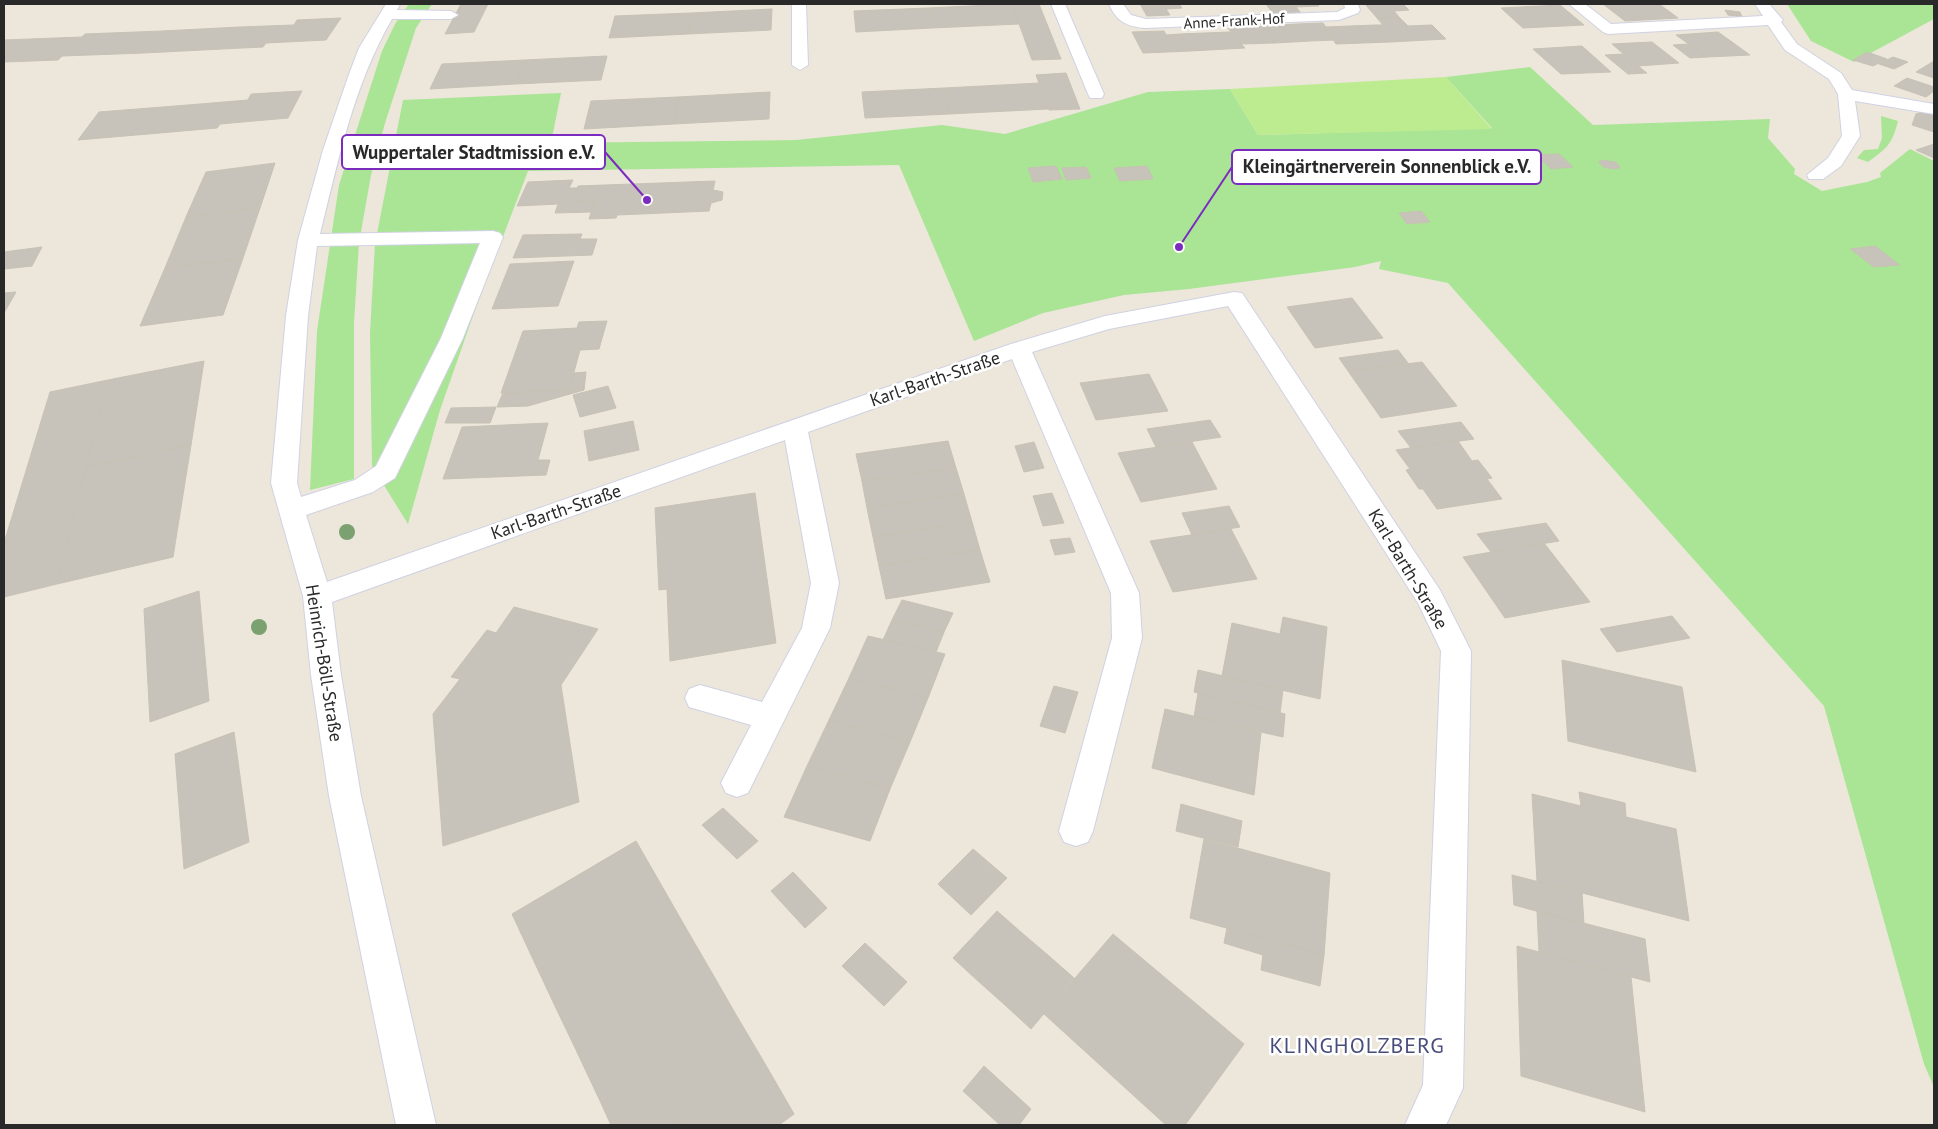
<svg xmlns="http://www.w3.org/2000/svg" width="1938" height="1129" font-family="'PT Sans',sans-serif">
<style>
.green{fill:#a9e595}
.pitch{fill:#bdec90}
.building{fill:#c7c3ba;stroke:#c7c2b4}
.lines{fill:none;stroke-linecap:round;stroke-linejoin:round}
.minor-casing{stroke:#d0d2e3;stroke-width:2}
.minor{fill:#fff;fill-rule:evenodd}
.tree{fill:#7ca170}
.labels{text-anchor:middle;stroke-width:5;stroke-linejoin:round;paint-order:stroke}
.far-street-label{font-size:15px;fill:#292929;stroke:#fff}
.street-label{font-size:18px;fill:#292929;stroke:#fff}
.near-neighbourhood-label{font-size:22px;letter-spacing:1px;fill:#494d7b;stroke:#fff}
.leader{fill:none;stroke:#7b2cbf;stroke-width:2}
.callout-dot{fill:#7b2cbf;stroke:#fff;stroke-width:2}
.callout{fill:#fff;stroke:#7b2cbf;stroke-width:2}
.callout-label{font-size:19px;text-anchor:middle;font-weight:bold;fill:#292929}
</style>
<rect width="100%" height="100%" fill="#ece6db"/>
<path class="green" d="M409,4H432L416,28L385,123L371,175L359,243L354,323V479L310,490L317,331L339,185L382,51L395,24Z
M1787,4H1934V19L1854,62L1811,41Z
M1530,67L1593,125L1770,119L1768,138L1795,169L1794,174L1822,191L1867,182L1881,177L1880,173L1910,149L1934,161V1087L1924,1064L1824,706L1448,283L1379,269L1381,261L1355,267L1189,289L1124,295L1043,313L974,341L899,165L528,171L474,313L440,410L408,524L372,466L370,333L375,244L403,100L561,93L551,143L796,140L942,125L1005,134L1148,92L1230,89L1258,135L1492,128L1446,77Z
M1881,116L1898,121C1892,145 1887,148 1868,162L1857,158L1864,150L1878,149L1882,138Z"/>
<path class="pitch" d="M1446,77L1492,129L1258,135L1230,89Z"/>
<path class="building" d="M461,4H488L474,32L445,34Z
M1012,4L1019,24L932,28L928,8Z
M1012,4H1039L1061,59L1032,60Z
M1140,4H1179L1182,8L1166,9L1170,15L1147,16Z
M1266,4H1317L1319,6L1269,8Z
M1365,4H1403L1409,10L1394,11L1399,17L1377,18Z
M1603,4H1659L1678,18L1625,21Z
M1560,5L1584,25L1523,28L1501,8Z
M1296,7L1301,13L1274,14L1269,8Z
M928,8L932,28L856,32L854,11Z
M772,9L771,30L688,34L691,13Z
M1725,10L1740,12L1742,17L1728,15Z
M691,13L688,34L609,38L615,16Z
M1399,17L1408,26L1432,25L1446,39L1390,42L1376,25H1383L1377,18Z
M341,18L326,40L266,43L263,47L222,49L240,27L294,25L297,20Z
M1323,23L1335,40L1310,41L1297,24Z
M1297,24L1310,41L1275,43L1263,26Z
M1376,25L1390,42L1336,44L1325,27Z
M1263,26L1275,43L1240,44L1228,28Z
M240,27L222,49L143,53L162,31Z
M162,31L143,53L62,56L85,34Z
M1164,31L1166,35L1180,34L1190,51L1143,53L1132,32Z
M1230,32L1245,48L1190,51L1180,34Z
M1718,32L1750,55L1707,57L1676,35Z
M82,37L58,60L4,62V40Z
M1652,42L1679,63L1638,66L1612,44Z
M1689,44L1707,57L1690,58L1673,45Z
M1582,46L1611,72L1561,74L1533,49Z
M1867,52L1887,59L1873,66L1853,60Z
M1624,54L1638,66L1647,73L1628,74L1605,55Z
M607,56L601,80L516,84L525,60Z
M1893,57L1908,62L1894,69L1879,64Z
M525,60L516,84L430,89L442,64Z
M1934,61V78L1916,72Z
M1066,73L1080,109L1049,110L1036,75Z
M1907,78L1934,87V91L1926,97L1894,86Z
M1040,83L1048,109L949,114L944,88Z
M944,88L949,114L865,118L862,92Z
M302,91L288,118L220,124L217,128L171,132L188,105L248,100L251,94Z
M770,92L769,119L674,124L678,97Z
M678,97L674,124L584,129L591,101Z
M188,105L171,132L78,140L99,112Z
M1922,112L1934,114V132L1912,125L1916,114Z
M1934,144V158L1916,150Z
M1559,154L1573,167L1551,169L1536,155Z
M1601,160L1615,162L1620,166L1619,168L1613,169L1604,167L1599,163Z
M275,163L260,208L186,217L206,172Z
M1056,166L1062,179L1033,182L1028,168Z
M1147,166L1153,179L1120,181L1114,168Z
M1086,167L1091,178L1066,180L1062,168Z
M1274,170L1282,184L1257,185L1250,172Z
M573,180L569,188H577L572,201L595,200L591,212L555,213L558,204L517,206L528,182Z
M715,181L713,190L723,192L722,200L711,203L709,211L617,215L616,218L589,219L595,200L572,201L578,186Z
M260,208L243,258L165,268L186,217Z
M1421,211L1430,222L1407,224L1399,213Z
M582,234L580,239H597L592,255L513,258L523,235Z
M1875,246L1900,265L1874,267L1850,249Z
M42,247L32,266L4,269V252Z
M243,258L223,315L140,326L165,268Z
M574,261L558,306L492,309L510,264Z
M16,292L4,313V293Z
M1352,298L1383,338L1315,348L1287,307Z
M607,321L599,349L580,350L569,390L501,393L523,331L577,328L579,322Z
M1398,350L1408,363L1348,371L1339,358Z
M204,361L191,445L86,467L108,380Z
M1422,362L1457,406L1381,418L1348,371Z
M586,372L584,390H569L574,373Z
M1149,374L1168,411L1096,420L1080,383Z
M108,380L57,584L4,597V543L50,392Z
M608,386L616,408L580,417L573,395Z
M569,390H584L528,406L497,407L503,393Z
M496,407L490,423H445L451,408Z
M1210,420L1221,437L1156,447L1147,429Z
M633,421L639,450L589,461L584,431Z
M1461,422L1474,439L1411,448L1398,431Z
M548,423L538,460H550L546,475L443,479L462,427Z
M948,441L956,468L862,481L856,454Z
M1458,441L1472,461L1478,460L1492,478L1487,479L1502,499L1437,509L1423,489H1419L1406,470L1410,469L1396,450Z
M1034,442L1044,468L1024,472L1015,446Z
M1192,442L1217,489L1141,502L1118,453Z
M191,445L173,557L57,584L86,467Z
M956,468L964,494L867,508L862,481Z
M755,493L776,643L670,661L667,589L659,590L655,508Z
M1052,493L1064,523L1043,526L1033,496Z
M964,494L972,522L873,537L867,508Z
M1229,506L1240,527L1192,535L1182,513Z
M972,522L980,550L879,566L873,537Z
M1546,523L1559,541L1491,552L1477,534Z
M1231,529L1257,579L1173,592L1150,541Z
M1070,538L1075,552L1055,555L1050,540Z
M1544,543L1590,602L1505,618L1463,557Z
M980,550L990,582L886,599L879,566Z
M199,591L209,701L150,722L144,609Z
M902,600L953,613L944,632L892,620Z
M514,607L598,629L561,685L579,802L443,846L433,714L460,679L451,677L487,630L496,633Z
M1672,616L1690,638L1617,652L1600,629Z
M1283,617L1327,627L1320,699L1222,676L1232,623L1280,634Z
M892,620L944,632L936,652L883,640Z
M868,636L945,654L928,698L849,678Z
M1562,660L1682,687L1696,772L1568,741Z
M1198,670L1283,690L1280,713L1194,692Z
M849,678L928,698L910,742L829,720Z
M1054,686L1078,692L1065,733L1040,726Z
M1198,693L1285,714L1283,737L1194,717Z
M1165,709L1261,733L1254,795L1152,768Z
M829,720L910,742L890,789L807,766Z
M234,732L249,842L184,869L175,754Z
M807,766L890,789L870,841L784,817Z
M1579,792L1625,803L1626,817L1676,829L1689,921L1537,881L1532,794L1581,806Z
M1181,804L1242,821L1238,847L1176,831Z
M723,808L758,841L737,859L702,825Z
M1204,839L1330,873L1324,955L1190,918Z
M636,841L659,881L532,957L512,914Z
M973,849L1007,878L971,915L938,884Z
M793,872L827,908L805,928L771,891Z
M1512,875L1582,893L1584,924L1514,905Z
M659,881L683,923L554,1004L532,957Z
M997,911L1022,933L978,981L953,958Z
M1537,911L1645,939L1650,982L1539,952Z
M683,923L708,966L577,1052L554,1004Z
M1227,928L1324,955L1320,986L1261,970L1263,955L1224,943Z
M1022,933L1049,956L1005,1005L978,981Z
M1113,934L1244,1044L1185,1125H1166L1044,1014Z
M865,943L907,982L884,1006L842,966Z
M1517,946L1631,977L1645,1112L1521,1076Z
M1049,956L1074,978L1031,1029L1005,1005Z
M708,966L735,1013L601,1103L577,1052Z
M735,1013L764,1062L674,1125H611L601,1103Z
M764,1062L794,1114L779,1125H674Z
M984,1066L1031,1109L1019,1125H1000L963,1091Z"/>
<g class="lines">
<g class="minor-casing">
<path id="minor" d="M386,4H400L397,10L451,11L458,15L451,19H392C354,84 338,161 320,234L493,231L500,233L503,237L463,338L395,478L373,492L306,515L327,582L1011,344L1105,316L1234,292L1242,293L1440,590L1471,651L1463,1088L1446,1125H1405L1423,1085L1441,651L1418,603L1228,306L1109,329L1032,352L1139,593L1142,638L1093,831L1088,842L1076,846L1064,842L1059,831L1112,638L1111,593L1012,359L808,432L839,583L830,628L748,793L737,797L726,793L721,783L751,725L689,707L685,698L689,689L700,685L762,702L802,628L811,583L785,440L332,602L341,675L361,796L436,1125H396L329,796L311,675L303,596L271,483L286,316L298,240L323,150L348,77L359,48ZM480,243L441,338L376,466L355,480L301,497L297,483L308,316L317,246Z
M792,4H806L808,65L800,70L792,65Z
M1051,4H1065L1104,94L1102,98H1090L1088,94Z
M1109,4H1123L1131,15L1146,19L1337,12L1345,8L1344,4H1358L1360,10L1358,13L1339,20L1146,28C1127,27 1116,21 1109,4Z
M1569,4H1585L1611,24L1763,16L1755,4H1769L1783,20L1781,22L1797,44L1841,73L1852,90L1934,104V114L1855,101L1860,136L1841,166L1823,179H1809L1807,175L1828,158L1842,136L1838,94L1829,79L1785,50L1768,25L1608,34L1603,32Z"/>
</g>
<use href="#minor" class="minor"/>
</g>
<g class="tree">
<circle cx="347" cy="532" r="8"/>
<circle cx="259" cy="627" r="8"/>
</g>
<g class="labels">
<g class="far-street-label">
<text transform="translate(1234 21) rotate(-3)" y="5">Anne-Frank-Hof</text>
</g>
<g class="street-label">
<text transform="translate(935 379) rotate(-19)" y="6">Karl-Barth-Straße</text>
<text transform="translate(556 512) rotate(-19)" y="6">Karl-Barth-Straße</text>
<text transform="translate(1408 569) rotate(59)" y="6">Karl-Barth-Straße</text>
<text transform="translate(324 663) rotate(81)" y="6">Heinrich-Böll-Straße</text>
</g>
<g class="near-neighbourhood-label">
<text x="1357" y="1053">KLINGHOLZBERG</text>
</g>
</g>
<path class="leader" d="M647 200L605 152M1179 247L1232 167"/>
<g class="callout-dot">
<circle cx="647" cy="200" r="5"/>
<circle cx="1179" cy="247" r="5"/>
</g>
<g class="callout">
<rect x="342" y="135" width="263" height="34" rx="5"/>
<rect x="1232" y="150" width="309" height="34" rx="5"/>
</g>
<g class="callout-label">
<text x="474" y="159">Wuppertaler Stadtmission e.V.</text>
<text x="1387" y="173">Kleingärtnerverein Sonnenblick e.V.</text>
</g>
<rect width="1938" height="1129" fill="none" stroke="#292929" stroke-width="10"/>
</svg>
